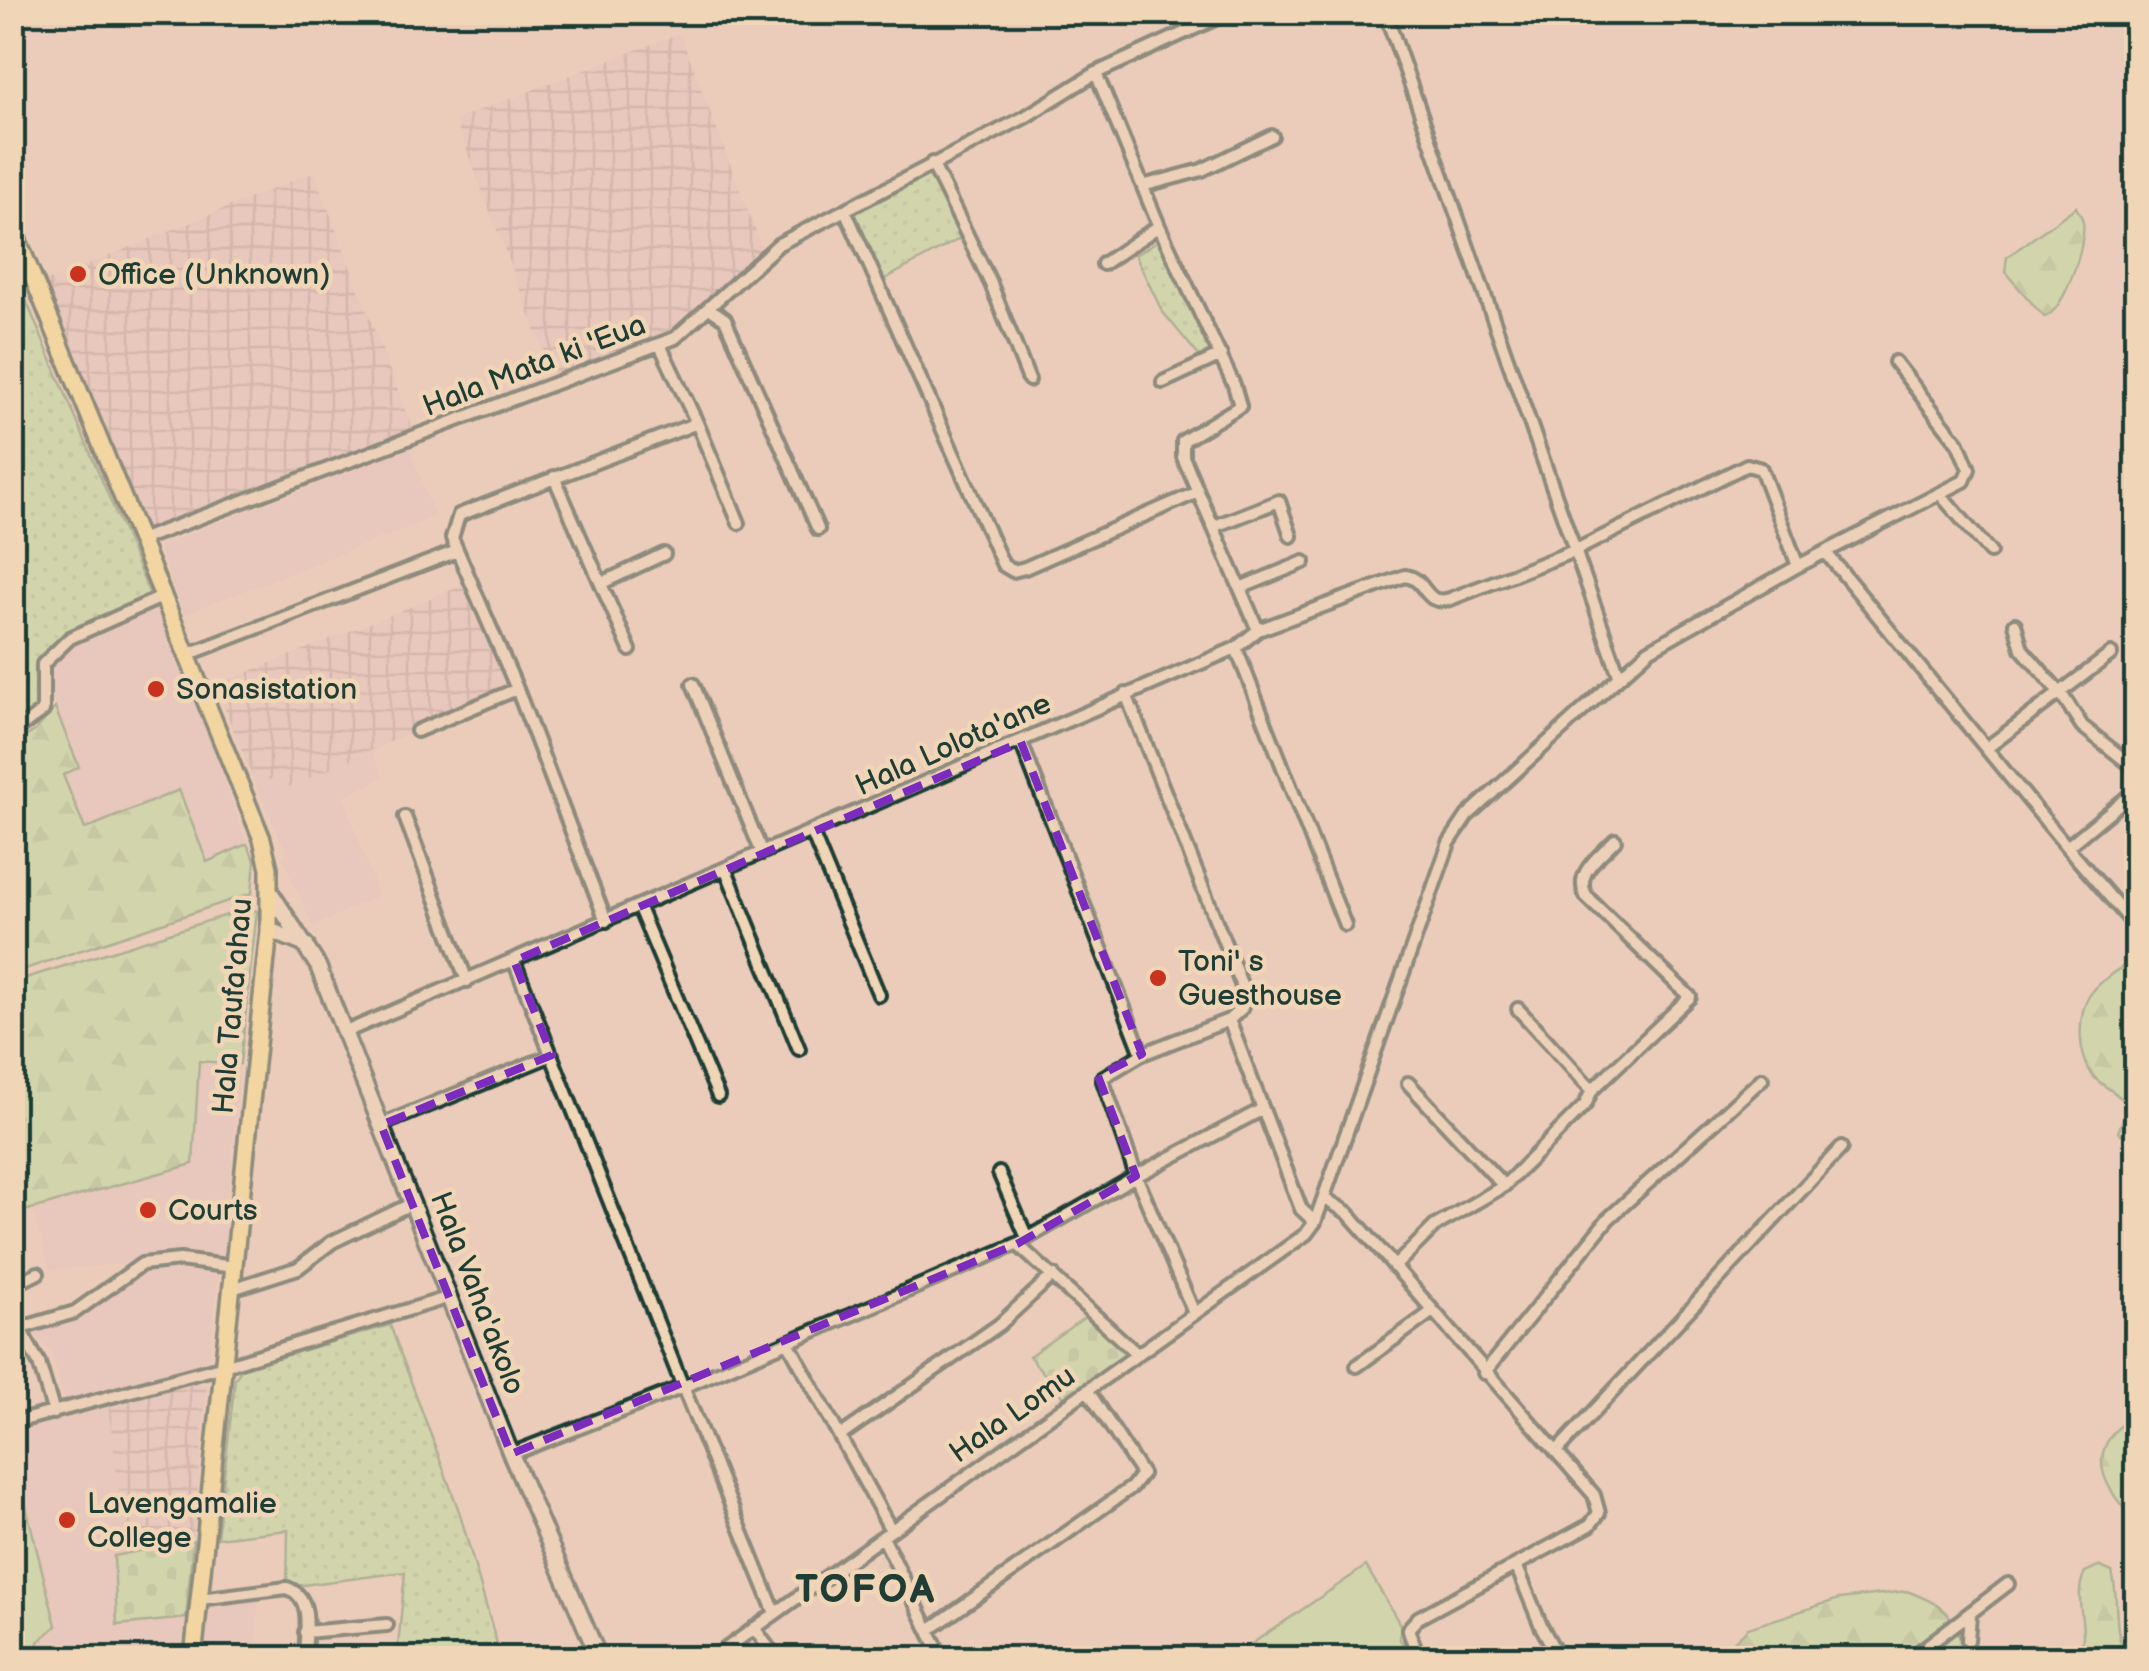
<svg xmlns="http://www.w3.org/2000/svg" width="2149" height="1671" font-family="'Balsamiq Sans',sans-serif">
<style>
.built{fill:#e5c1be}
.industrial{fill:url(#industrial-grid)}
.grass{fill:url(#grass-dots);stroke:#698e68;stroke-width:2.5}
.forest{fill:url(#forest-firs);stroke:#698e68;stroke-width:2.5}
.cemetery{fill:url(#cemetery-stones);stroke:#698e68;stroke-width:2.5}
.pitch{fill:#b3df9c;stroke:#698e68;stroke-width:2.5}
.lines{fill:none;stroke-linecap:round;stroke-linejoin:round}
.street-casing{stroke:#1f3d34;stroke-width:18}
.secondary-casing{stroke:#1f3d34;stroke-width:21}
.primary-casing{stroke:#1f3d34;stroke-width:22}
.street{stroke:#f0d5b7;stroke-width:10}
.secondary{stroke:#f0d5b7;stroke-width:14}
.primary{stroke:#fae180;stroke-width:15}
.marked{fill:none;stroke:#7b2cbf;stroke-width:8;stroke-dasharray:20 12;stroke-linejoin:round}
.poi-dot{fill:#c8321e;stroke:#f0d5b7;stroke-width:4}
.labels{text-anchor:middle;stroke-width:9;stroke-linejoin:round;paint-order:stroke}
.poi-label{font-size:30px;fill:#1f3d34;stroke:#f0d5b7;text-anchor:start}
.street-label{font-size:30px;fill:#1f3d34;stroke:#f0d5b7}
.district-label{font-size:40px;font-weight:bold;letter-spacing:2.5px;fill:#1f3d34;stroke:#f0d5b7}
</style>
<defs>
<pattern id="industrial-grid" width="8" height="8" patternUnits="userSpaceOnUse" patternTransform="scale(2.5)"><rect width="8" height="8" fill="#e5c1be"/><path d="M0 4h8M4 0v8" fill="none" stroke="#b99e9b"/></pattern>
<pattern id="grass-dots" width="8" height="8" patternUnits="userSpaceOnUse" patternTransform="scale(2.5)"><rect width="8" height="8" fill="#b3df9c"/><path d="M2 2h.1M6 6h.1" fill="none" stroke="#9ac087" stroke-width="1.8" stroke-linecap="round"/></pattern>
<pattern id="forest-firs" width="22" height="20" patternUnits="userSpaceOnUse" patternTransform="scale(2.5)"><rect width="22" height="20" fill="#b3df9c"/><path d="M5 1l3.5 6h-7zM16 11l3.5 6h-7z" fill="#9ac087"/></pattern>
<pattern id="cemetery-stones" width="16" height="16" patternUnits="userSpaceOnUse" patternTransform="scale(2.5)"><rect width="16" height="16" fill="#b3df9c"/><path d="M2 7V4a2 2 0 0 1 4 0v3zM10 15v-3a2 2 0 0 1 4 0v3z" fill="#9ac087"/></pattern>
</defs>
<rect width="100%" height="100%" fill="#ebccba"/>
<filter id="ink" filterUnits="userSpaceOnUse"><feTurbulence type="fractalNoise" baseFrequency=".01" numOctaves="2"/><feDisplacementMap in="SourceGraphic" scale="20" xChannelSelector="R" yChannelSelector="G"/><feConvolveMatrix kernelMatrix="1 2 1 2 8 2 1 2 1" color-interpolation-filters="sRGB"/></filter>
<g filter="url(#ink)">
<path class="built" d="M410,449L435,517L184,614L158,546Z
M154,605L201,715L247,844L207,862L179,790L86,830L63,774L79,766L46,680L50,665L71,645Z
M371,748L383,778L343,796L378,895L313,927L282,857L287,852L256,786L281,775L288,788Z
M199,1061L240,1064L223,1258L50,1269L32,1208L193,1164Z
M189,1266L219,1268L208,1367L74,1405L65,1398L51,1353L31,1331L81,1319L143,1272Z
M108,1406L127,1553L115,1556L117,1625L186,1618L181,1658H13V1430Z
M258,1599L256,1658H204L211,1603Z"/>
<path class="industrial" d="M680,33L762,248L673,330L553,376L455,120Z
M314,172L413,431L143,536L40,284Z
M464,585L507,684L504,691L287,788L281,775L256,786L218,692L219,684Z
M189,1383L207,1385L193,1540L127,1553L108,1406Z"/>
<path class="grass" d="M927,173L933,175L963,237L883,280L855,219L857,211Z
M1159,240L1163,243L1212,351L1199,356L1162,311L1135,255Z
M12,267L151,597L63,637L40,658L38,708L12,729Z
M390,1325L459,1511L501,1658H397L405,1572L287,1587L288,1530L217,1538L235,1379L242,1368Z"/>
<path class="forest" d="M2076,207C2078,212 2082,216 2083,222C2087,242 2064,313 2044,317L2005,272L2007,257Z
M55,708L79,767L63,775L85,829L179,790L207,862L247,844L255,860L252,893L13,973V744L35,731Z
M249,908L257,911L240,1064L199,1061L193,1164L13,1214V982Z
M2136,958V1143L2118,1132L2128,1106C2119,1093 2109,1090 2098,1081C2077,1063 2075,1012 2092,992C2104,977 2121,968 2136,958Z
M2136,1414V1514L2131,1516C2096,1479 2087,1445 2136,1414Z
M2098,1566L2112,1572C2120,1600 2111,1636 2129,1658H2079C2091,1628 2071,1599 2085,1572Z
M1907,1591C1942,1605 1955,1613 1963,1651L1957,1658H1927L1901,1651L1896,1658H1717L1748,1628L1839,1599Z"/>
<path class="cemetery" d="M1091,1313L1132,1352L1068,1402L1029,1356Z
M193,1540L186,1618L117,1625L114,1556Z"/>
<path class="pitch" d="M19,1479L56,1626L38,1642L35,1658H13L12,1480Z
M1366,1566L1401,1626L1399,1638L1412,1658H1231Z"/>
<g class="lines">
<g class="street-casing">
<path id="street" d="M1385,12L1619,675
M1096,73L1159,226L1234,385L1240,406L1183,441V457L1258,630
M932,163L991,284L1029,380
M1146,185L1202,170L1272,136
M845,210L1003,565L1013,571L1025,568L1198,492
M1103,264L1159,226
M709,308L725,319L818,529
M1163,382L1221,355
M697,423L739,523
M554,477L630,650
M1941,495L1990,552
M1215,526L1279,501L1291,536
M140,540L675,338L779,244L1025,117L1096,73L1230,12
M1827,554L2067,847
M602,583L664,554
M1240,588L1304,562
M2015,624L2022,649L2062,695L2082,726L2136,769
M1236,648L1345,925
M189,654L457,551
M693,684L762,853
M1126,694L1243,989L1242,1008L1229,1020L1301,1209L1315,1222
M417,731L517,689
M12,733L43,711V664L70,638L164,596
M1021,742L1142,1054
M1988,747L2111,654
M2136,790L2067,847L2136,927
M405,817L467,981
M812,833L879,995
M726,870L799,1049
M639,908L718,1096
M606,921L517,689L452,538L459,515L697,423L660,345
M514,961L683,1387L1017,1244L1136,1176L1102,1078L1142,1054L1229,1020
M343,1033L1236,648L1258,630L1405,576C1428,579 1423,607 1450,599L1574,551L1747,465L1761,469L1798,566
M1408,1083L1504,1186
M1592,1090L1690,997L1586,896C1574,873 1599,857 1615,840
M381,1125L552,1055
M999,1173L1027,1238
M1324,1198L1348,1213L1594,1495L1599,1513L1590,1525L1418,1618L1408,1629L1419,1658
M1017,1244L1137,1354
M1394,1267L1435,1226L1504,1186L1585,1105L1592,1090L1518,1009
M12,1286L38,1273
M232,1289L298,1268L332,1242L413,1203
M1194,1313L1136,1176L1263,1109
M12,1315L39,1363L54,1413
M21,1328L75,1312L142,1264L180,1260L234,1267
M789,1344L891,1530
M1357,1366L1433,1311
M1484,1373L1608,1219L1762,1079
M12,1423L224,1366L450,1297
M840,1436L999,1325L1053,1275
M1556,1452L1841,1148
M511,1454L683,1387L775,1613
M883,1537L942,1658
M1516,1565L1541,1626L1559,1658
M200,1599L287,1588C315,1598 305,1634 305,1658
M754,1628L776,1658
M929,1630L1132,1487L1142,1474L1088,1391
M305,1632L387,1625
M1968,1640L1970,1615
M713,1658L1306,1234L1315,1222L1449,843L1467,816L1649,650L1798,566L1964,481L1969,469L1958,443L1895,362
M1911,1658L2008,1584"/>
</g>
<g class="secondary-casing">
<path id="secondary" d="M271,893L318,966L511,1454L599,1658
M269,930L306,945"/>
</g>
<g class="primary-casing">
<path id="primary" d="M12,226L262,839L269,868V930L193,1658"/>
</g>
<use href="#street" class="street"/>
<use href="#secondary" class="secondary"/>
<use href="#primary" class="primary"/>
</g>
</g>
<path d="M0 0H2149V1671H0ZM1021,742L1142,1054L1098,1076L1136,1176L1017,1244L511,1454L381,1125L552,1055L514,961Z" fill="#ebccba" fill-opacity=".55" fill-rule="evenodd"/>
<path class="marked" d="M1021,742L1142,1054L1098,1076L1136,1176L1017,1244L511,1454L381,1125L552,1055L514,961Z"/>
<g class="poi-dot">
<circle cx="78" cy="274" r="10"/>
<circle cx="156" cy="689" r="10"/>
<circle cx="1158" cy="978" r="10"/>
<circle cx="148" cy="1210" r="10"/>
<circle cx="67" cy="1520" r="10"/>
</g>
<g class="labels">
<g class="poi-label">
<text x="98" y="284">Office (Unknown)</text>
<text x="176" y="699">Sonasistation</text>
<text x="1178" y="971">Toni' s<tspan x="1178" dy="34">Guesthouse</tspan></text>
<text x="168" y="1220">Courts</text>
<text x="87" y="1513">Lavengamalie<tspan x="87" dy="34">College</tspan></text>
</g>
<g class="street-label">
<text transform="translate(534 365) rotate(-21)" y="10">Hala Mata ki 'Eua</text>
<text transform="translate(953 744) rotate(-24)" y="10">Hala Lolota'ane</text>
<text transform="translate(232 1006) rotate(-85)" y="10">Hala Taufa'ahau</text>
<text transform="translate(478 1293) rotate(69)" y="10">Hala Vaha'akolo</text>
<text transform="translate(1012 1414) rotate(-35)" y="10">Hala Lomu</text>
</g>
<g class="district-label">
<text x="866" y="1602">TOFOA</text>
</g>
</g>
<rect width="2149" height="1671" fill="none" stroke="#f0d5b7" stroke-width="50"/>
<rect x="25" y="25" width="2099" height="1621" fill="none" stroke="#1f3d34" stroke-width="4" filter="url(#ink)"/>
</svg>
